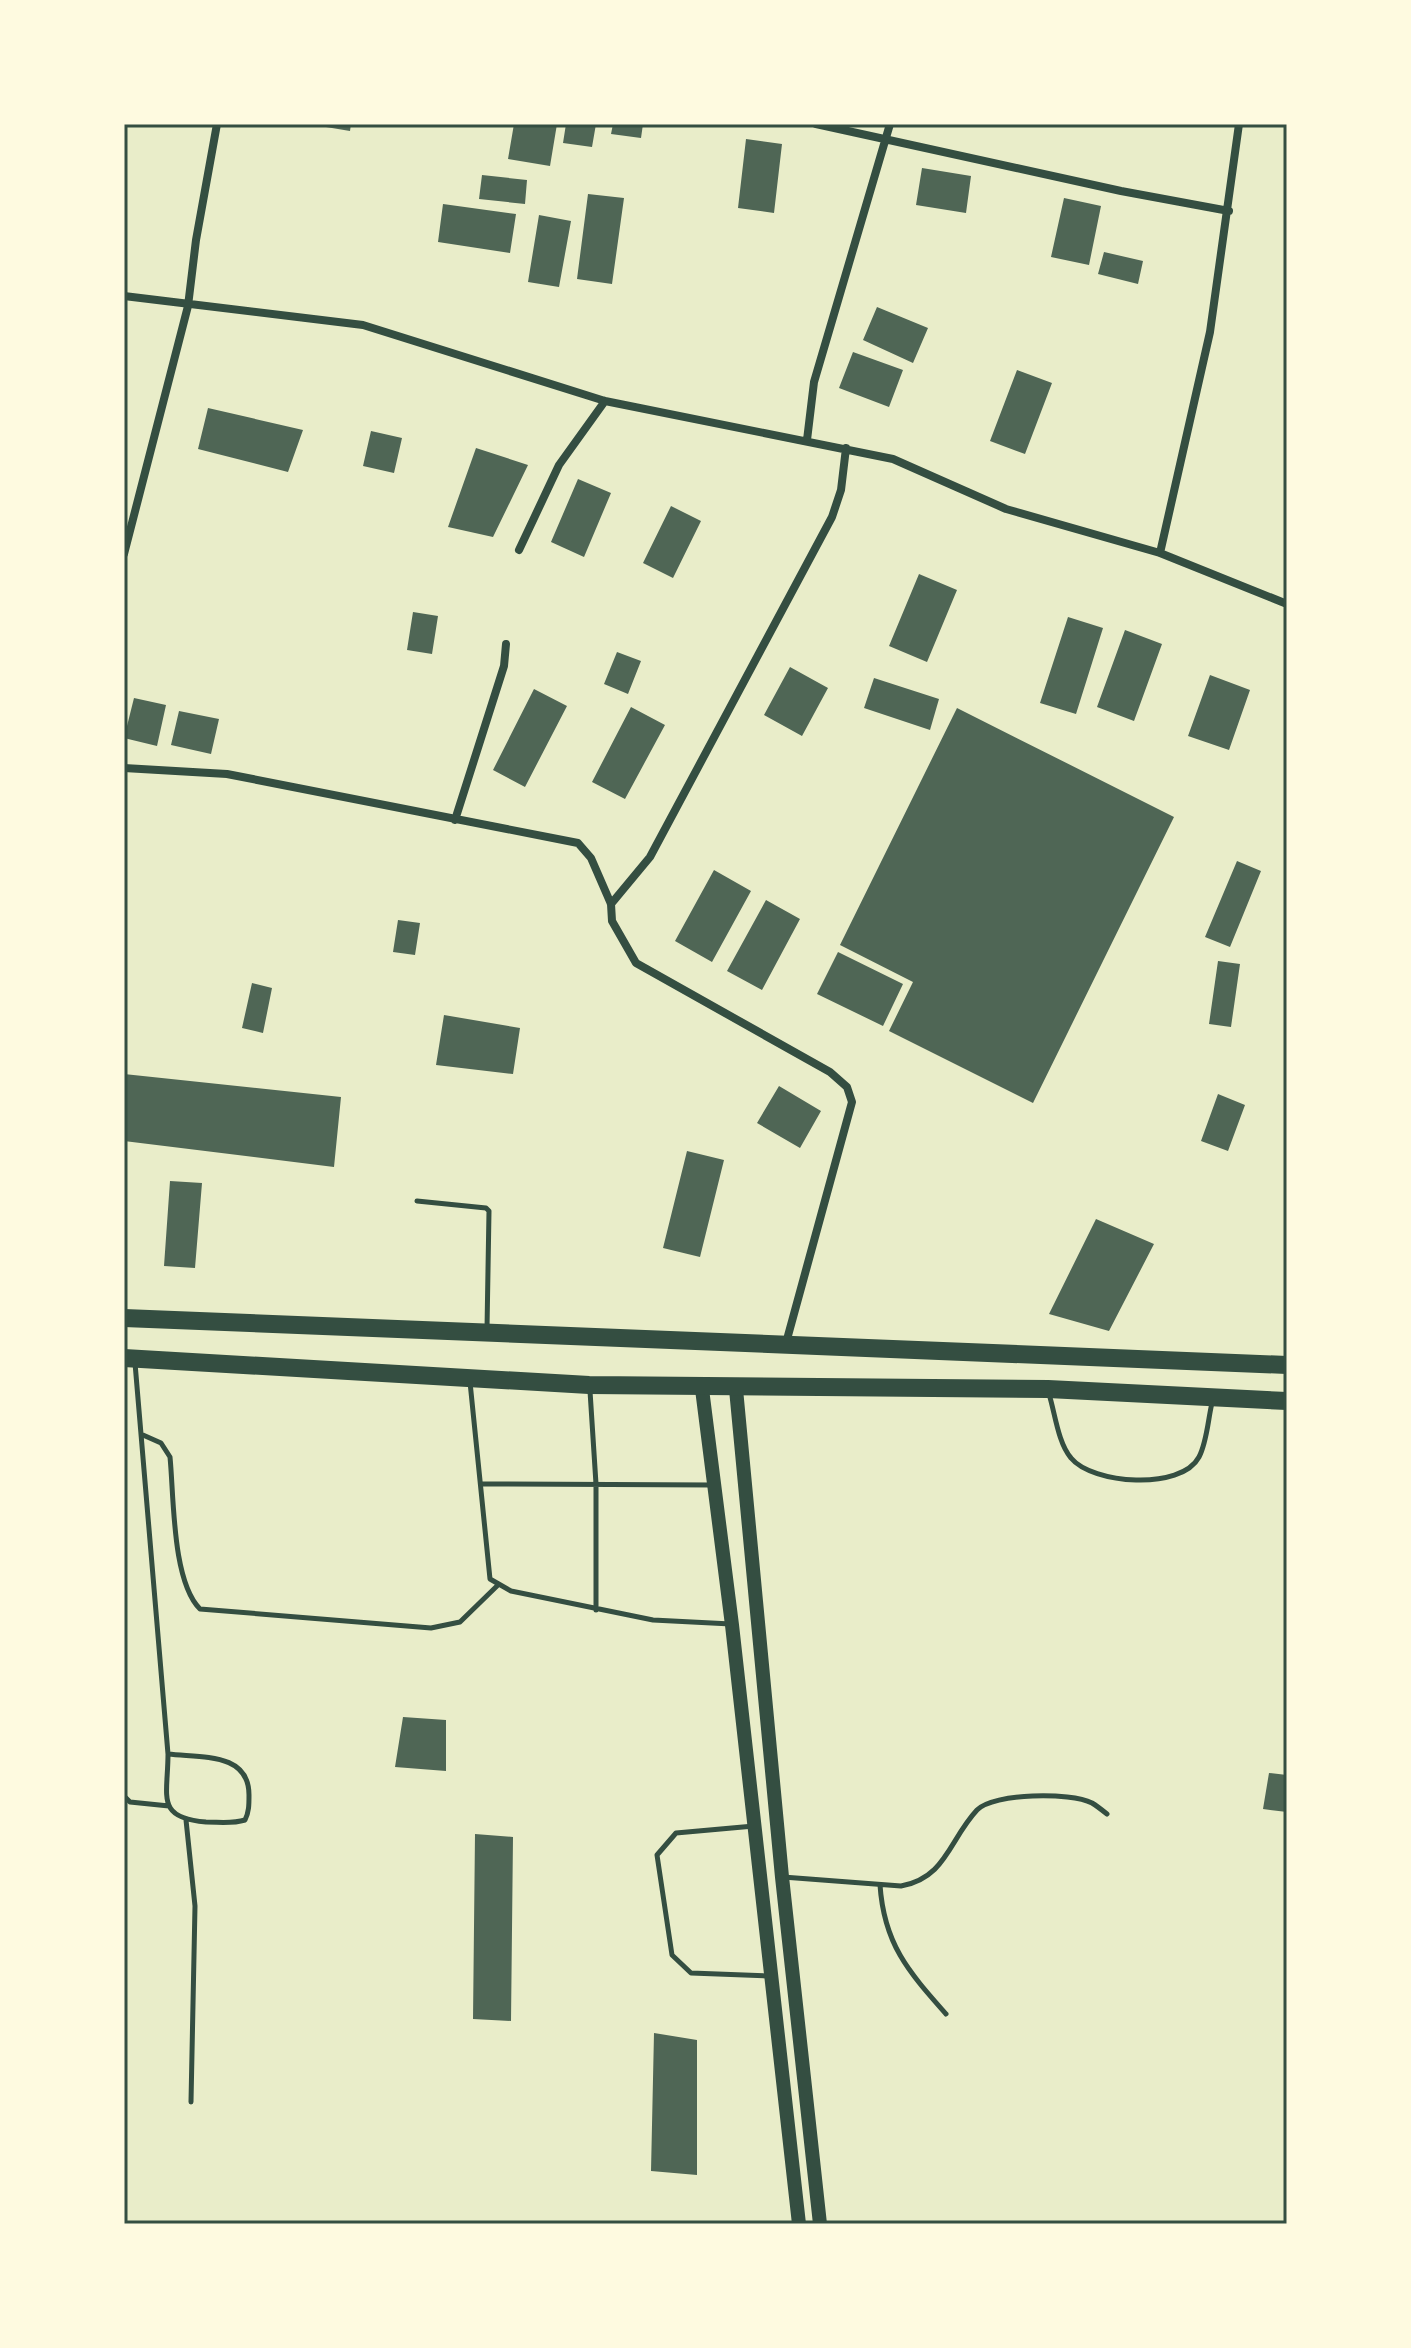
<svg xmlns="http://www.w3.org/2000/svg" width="1411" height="2348" font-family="Poppins,sans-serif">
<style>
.building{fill:#4f6655}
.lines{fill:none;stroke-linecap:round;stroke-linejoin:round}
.service{stroke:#344e41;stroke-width:5}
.minor{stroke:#344e41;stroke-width:8}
.tertiary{stroke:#344e41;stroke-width:14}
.trunk{stroke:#344e41;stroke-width:18}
.neatline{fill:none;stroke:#344e41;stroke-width:3}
</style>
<rect width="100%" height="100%" fill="#e9edc9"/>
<path class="building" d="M308,124H351L350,131Z
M514,124H557L550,166L508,159Z
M566,124H596L592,147L563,143Z
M613,124H643L641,138L611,134Z
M746,139L782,144L774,213L738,208Z
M922,168L971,176L966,213L916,205Z
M482,175L527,180L525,204L479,199Z
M588,194L624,198L612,284L577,279Z
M1064,198L1101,206L1089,265L1051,257Z
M443,204L516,214L510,253L438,242Z
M539,215L571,221L559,287L528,282Z
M1104,252L1143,261L1138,284L1098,274Z
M877,307L928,328L913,363L863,340Z
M853,352L903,370L889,407L839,388Z
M1017,370L1052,383L1025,454L990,441Z
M208,408L303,430L288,472L198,449Z
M371,431L402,438L394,473L363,466Z
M476,448L528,465L493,537L448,527Z
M578,479L611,493L584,557L551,542Z
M671,506L701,521L673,578L643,563Z
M919,574L957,590L927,662L889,646Z
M413,612L438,616L432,654L407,650Z
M1068,617L1103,628L1076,714L1040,703Z
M1125,630L1162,644L1134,721L1097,707Z
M617,652L641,661L628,694L604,684Z
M790,667L828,688L802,736L764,715Z
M1210,675L1250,690L1229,750L1188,736Z
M874,678L939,699L930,730L864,708Z
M534,689L567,706L525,787L493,770Z
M134,698L166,705L157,746L124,738Z
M631,707L665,725L625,799L592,782Z
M957,708L1174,817L1033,1103L889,1031L913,982L840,945Z
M179,711L219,719L211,754L171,745Z
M1237,861L1261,871L1230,947L1205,937Z
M714,870L751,891L712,962L675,941Z
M766,900L800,919L762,990L727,971Z
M398,920L420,923L415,955L393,952Z
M838,952L903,984L883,1026L817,994Z
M1218,961L1240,964L1231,1027L1209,1024Z
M252,983L272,988L263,1033L242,1028Z
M444,1015L520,1028L513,1074L436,1065Z
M124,1074L341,1097L334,1167L124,1141Z
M779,1086L821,1111L800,1148L757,1123Z
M1218,1094L1245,1105L1228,1151L1201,1141Z
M687,1151L724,1160L700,1257L663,1248Z
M170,1181L202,1183L195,1268L164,1266Z
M1096,1219L1154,1244L1109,1331L1049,1314Z
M403,1717L446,1720V1771L395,1767Z
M1269,1773L1287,1775V1812L1263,1809Z
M475,1834L513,1837L511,2021L473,2019Z
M654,2033L697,2040V2175L651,2171Z"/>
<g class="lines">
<path class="service" d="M417,1201L486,1208L489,1211L487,1329
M135,1363L168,1754C168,1796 155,1818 206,1822C220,1822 232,1824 245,1820C249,1812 249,1805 249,1795C249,1752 201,1758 168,1754
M470,1382L490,1579L511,1591L653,1620L731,1624
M590,1391L596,1484V1610
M1049,1394C1055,1413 1058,1443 1071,1458C1092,1484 1181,1491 1199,1457C1207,1442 1208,1419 1212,1403
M143,1435L161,1443L170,1457C174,1497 172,1581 200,1609L431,1628L460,1622L498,1585
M482,1484L713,1485
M124,1796L130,1802L169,1806
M186,1820L195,1906L191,2102
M754,1826L676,1833L657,1855L672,1955L691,1973L770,1976
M783,1877L901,1886C946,1878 949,1840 977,1810C994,1793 1070,1792 1092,1803C1097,1806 1102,1810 1107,1814
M880,1885C884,1944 908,1971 946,2014"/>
<path class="minor" d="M816,124L1121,191L1229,211
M124,296L363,325L605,401L893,459L1006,509L1160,553L1287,604
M807,440L814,382L890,124
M519,550L559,465L605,401
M1160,553L1210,332L1239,124
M124,554L188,306L196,240L217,124
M124,768L227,774L578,843L591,858L611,904L612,921L636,963L830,1072L847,1087L852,1102L786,1343
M455,820L504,666L506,644
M611,904L650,857L832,517L841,490L846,448"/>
<path class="tertiary" d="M702,1389L732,1625L799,2224
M736,1389L782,1877L820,2224"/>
<path class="trunk" d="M124,1318L1287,1365
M124,1358L589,1385L1048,1389L1287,1401"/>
</g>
<rect width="1411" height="2348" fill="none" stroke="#fefae0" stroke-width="252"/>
<rect x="126" y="126" width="1159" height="2096" class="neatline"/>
</svg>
